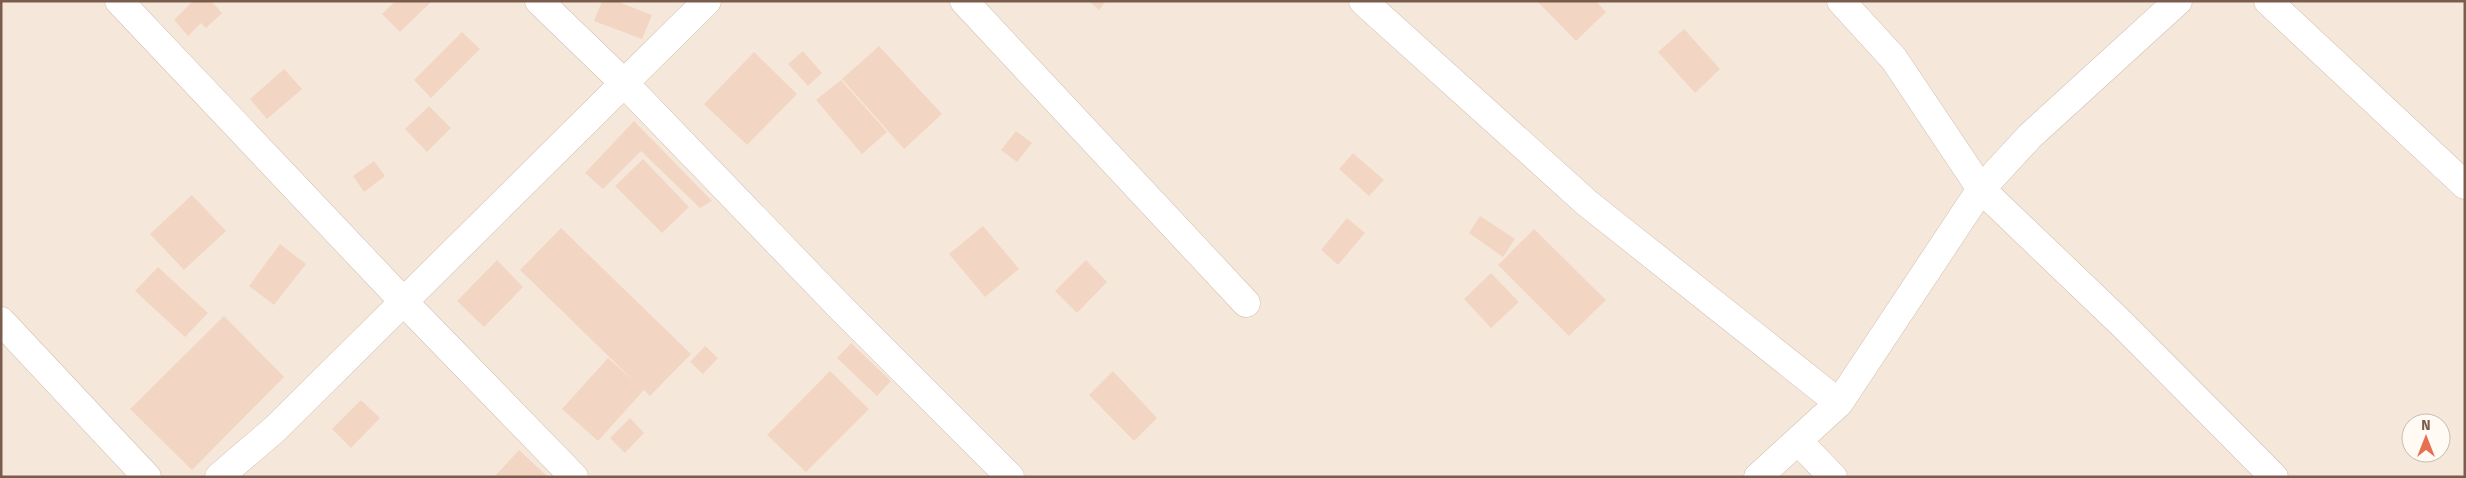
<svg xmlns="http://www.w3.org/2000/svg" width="2466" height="478" font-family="'Fira Sans',sans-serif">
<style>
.residential{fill:#f5e8da;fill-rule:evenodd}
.building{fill:#f3d5c3}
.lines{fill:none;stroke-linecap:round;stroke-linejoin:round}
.minor-casing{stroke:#d1beb0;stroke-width:29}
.minor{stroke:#fff;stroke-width:28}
</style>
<rect width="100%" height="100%" fill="#fdf6ec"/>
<path class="residential" d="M1,1H2465V477H1ZM2411,423H2441V453H2411Z"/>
<path class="building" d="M193,1H211L222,13L206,28L201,23L188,36L174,20Z
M395,1H432L400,32L382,14Z
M602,1H616L652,15L642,39L594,21Z
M1089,1H1106L1099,10Z
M1537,1H1596L1606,12L1576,41Z
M1684,29L1720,69L1695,93L1658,52Z
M462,32L480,49L431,98L414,80Z
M879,46L942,114L904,149L842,79Z
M803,51L822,73L808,86L788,64Z
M754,52L797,94L747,145L704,104Z
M284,69L302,89L267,119L250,99Z
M841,80L887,132L862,154L816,100Z
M429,106L451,128L427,152L405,129Z
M634,121L712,201L700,208L641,151L603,189L585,173Z
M1016,131L1032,143L1017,162L1001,150Z
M1353,153L1384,180L1369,196L1339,169Z
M643,159L689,207L662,233L615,186Z
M374,161L385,176L364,192L353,176Z
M192,195L226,231L184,270L150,234Z
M1480,216L1515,239L1503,257L1469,233Z
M1347,218L1365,233L1338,265L1321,250Z
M983,226L1019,269L985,297L949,254Z
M561,228L691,354L650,396L644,390L598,441L562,409L608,358L635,382L520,270Z
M1534,229L1606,300L1569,336L1498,265Z
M280,244L306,264L274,305L249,286Z
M497,260L523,287L484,327L457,301Z
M1086,260L1107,282L1077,313L1055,291Z
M158,267L208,313L185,337L135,291Z
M1491,273L1519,302L1491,328L1464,299Z
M224,316L284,377L192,470L130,409Z
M851,343L891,381L877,396L837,358Z
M705,346L718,358L703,374L690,362Z
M830,371L869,409L806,472L767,435Z
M1113,371L1157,418L1134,441L1089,395Z
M361,400L380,418L351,448L332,429Z
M630,418L644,433L625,453L610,438Z
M519,450L548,477H494Z"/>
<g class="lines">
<g class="minor-casing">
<path id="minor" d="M119,1L403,301L574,477
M539,1L625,84L843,310L1010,477
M964,1L1246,303
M1363,1L1587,203L1839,403
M1841,1L1894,59L1981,189L2123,325L2274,477
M2268,1L2465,185
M1,321L147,477
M1798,441L1833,477
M219,477L275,429L707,1
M1758,477L1839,403L1981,189L2030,136L2178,1"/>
</g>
<use href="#minor" class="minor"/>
</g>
<rect width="2466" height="478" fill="none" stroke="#7a5c4d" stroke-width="5"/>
<g transform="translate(2426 438)"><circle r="24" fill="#fffaf3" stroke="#cabbb1"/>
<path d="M0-4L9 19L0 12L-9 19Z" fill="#e76f51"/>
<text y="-8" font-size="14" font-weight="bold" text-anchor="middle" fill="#7a5c4d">N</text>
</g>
</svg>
